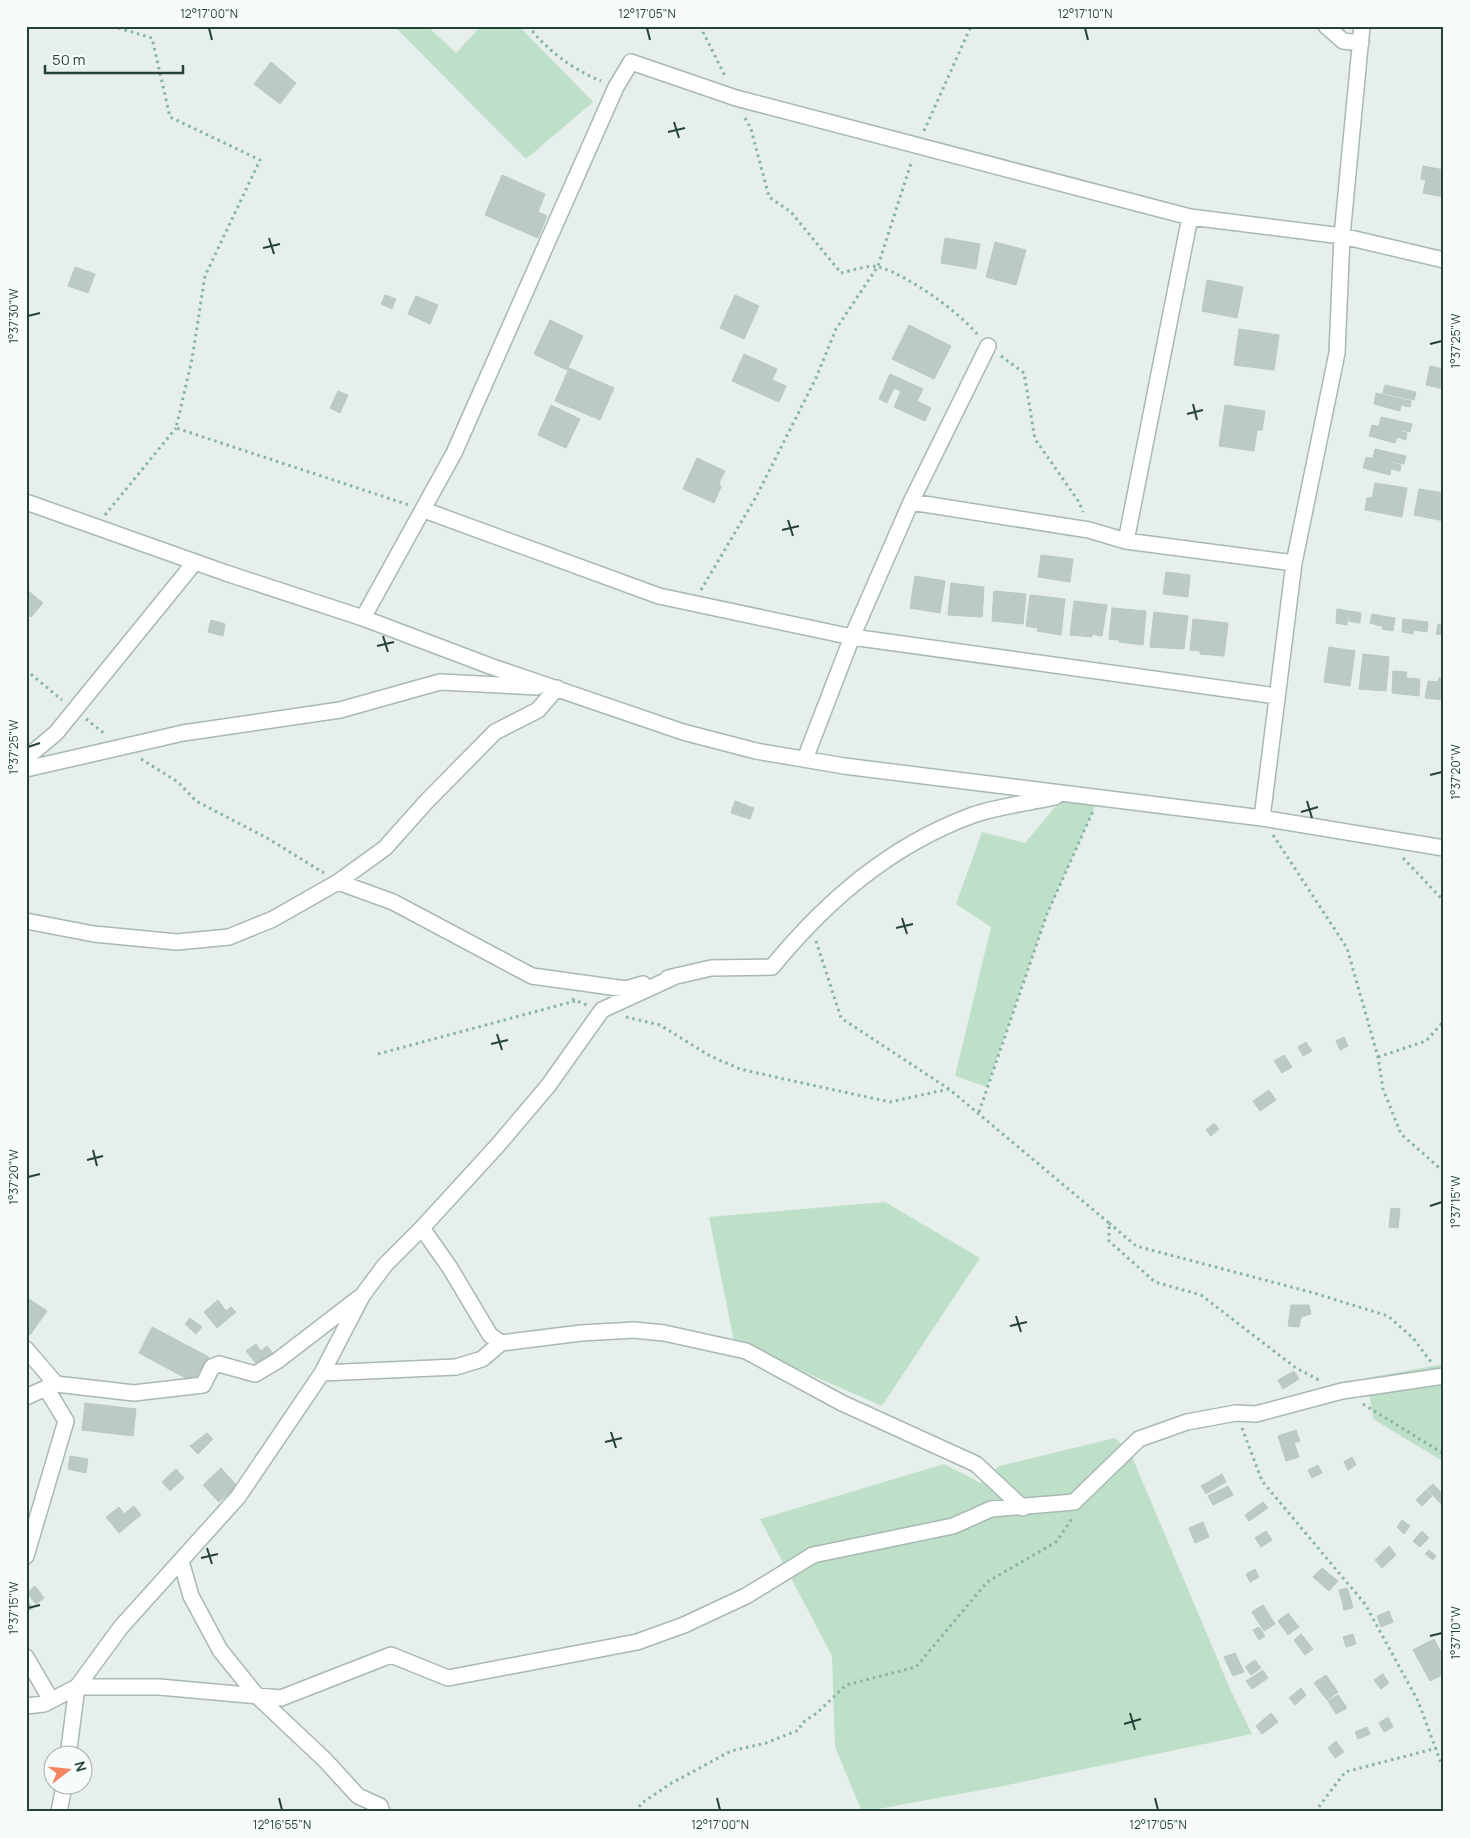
<svg xmlns="http://www.w3.org/2000/svg" width="1470" height="1838" font-family="Manrope,sans-serif">
<style>
.green{fill:#bfe0c8}
.building{fill:#bbcac4;stroke:#b8c9c2}
.lines{fill:none;stroke-linecap:round;stroke-linejoin:round}
.minor-casing{stroke:#a8b8b2;stroke-width:18}
.path{stroke:#86b3a5;stroke-width:3;stroke-dasharray:2.5 4;stroke-linecap:butt}
.minor{stroke:#fff;stroke-width:15}
.ticks{fill:none;stroke:#24423a;stroke-width:2}
.neatline{fill:none;stroke:#24423a;stroke-width:2}
.ticks-label{font-size:12px;text-anchor:middle;fill:#24423a}
</style>
<rect width="100%" height="100%" fill="#e6efeb"/>
<path class="green" d="M394,26H427L456,53L481,26H519L593,102L526,159Z
M1066,794L1099,798L1047,914L987,1087L955,1076L991,927L956,904L982,832L1025,843Z
M885,1202L980,1258L882,1406L734,1341L709,1217Z
M1444,1364V1462L1373,1419L1367,1378Z
M1115,1438L1130,1452L1231,1691L1252,1734L1003,1786L862,1812L835,1747L832,1656L760,1519L944,1464L981,1483L999,1466Z"/>
<path class="building" d="M271,62L296,83L280,104L254,84Z
M1423,166L1444,170V197L1423,193L1426,180L1421,179Z
M502,175L545,194L538,212L547,216L538,238L485,215Z
M945,238L980,244L976,269L941,263Z
M995,242L1026,250L1016,285L986,277Z
M75,267L95,274L88,293L68,286Z
M1207,280L1243,287L1237,318L1202,311Z
M385,295L396,299L392,309L381,304Z
M735,295L759,306L744,339L720,328Z
M416,296L438,305L430,324L408,314Z
M550,320L583,336L567,370L534,354Z
M909,325L951,346L934,379L892,359Z
M1239,329L1279,335L1274,370L1234,365Z
M744,354L777,369L772,380L786,386L779,402L732,381Z
M1430,366L1444,369V389L1426,385Z
M569,368L614,388L600,420L555,401Z
M890,374L923,389L917,401L931,408L925,421L894,407L901,391L894,388L887,403L879,399Z
M1385,385L1416,392L1414,400L1383,393Z
M338,391L348,395L340,413L330,408Z
M1376,393L1411,401L1410,407L1401,405L1400,411L1374,404Z
M551,405L580,419L566,448L538,435Z
M1225,405L1265,411L1262,430H1257L1254,451L1219,446Z
M1381,417L1412,424L1410,432L1379,426Z
M1372,425L1407,433L1406,440L1397,437L1395,443L1369,436Z
M1375,449L1406,456L1404,464L1373,458Z
M1366,457L1401,465L1400,471L1391,469L1390,475L1363,468Z
M697,458L725,471L719,483L721,487L714,503L683,489Z
M1375,483L1407,488L1402,517L1365,510L1367,498H1372Z
M1419,489L1444,493V521L1414,515Z
M1041,555L1073,559L1070,582L1038,577Z
M1166,572L1190,575L1188,597L1163,594Z
M915,576L945,581L940,613L910,608Z
M951,583L984,587L982,617L948,615Z
M26,589L43,603L31,617L26,613Z
M994,591L1026,594L1023,624L992,621Z
M1030,595L1065,599L1061,635L1037,631L1038,628L1026,626Z
M1074,601L1107,605L1102,636L1092,634V637L1070,635Z
M1112,608L1146,611L1143,645L1119,642V640L1109,639Z
M1337,609L1349,611L1347,625L1336,623Z
M1350,611L1361,613L1360,623L1349,621Z
M1154,612L1188,616L1184,649L1150,647Z
M1372,614L1383,616L1381,626L1370,623Z
M1384,616L1395,618L1393,631L1382,629Z
M1193,619L1228,623L1224,656L1200,654V651L1190,650Z
M1403,619L1428,622L1427,632L1414,630L1413,634L1402,632Z
M211,620L225,624L223,636L208,632Z
M1438,624L1444,625V635L1436,634Z
M1329,647L1355,651L1350,686L1324,682Z
M1363,654L1389,657L1386,691L1359,689Z
M1393,671L1407,672L1406,678L1420,679L1419,696L1392,693Z
M1439,678H1444V700L1425,698L1428,681L1438,682Z
M735,801L754,808L750,819L731,813Z
M1344,1037L1348,1046L1340,1050L1336,1041Z
M1306,1042L1312,1051L1303,1056L1298,1047Z
M1284,1055L1292,1067L1282,1073L1274,1061Z
M1269,1090L1276,1100L1260,1111L1253,1101Z
M1214,1123L1219,1129L1211,1136L1206,1130Z
M1391,1208L1400,1209L1398,1228L1389,1227Z
M26,1297L47,1311L30,1335L26,1333Z
M218,1300L226,1311L231,1307L236,1312L217,1328L204,1312Z
M1291,1305H1309L1311,1314L1301,1317L1299,1327L1288,1326Z
M190,1318L202,1327L196,1334L185,1324Z
M152,1327L209,1357L195,1383L139,1353Z
M256,1344L261,1351L267,1346L274,1355L259,1367L246,1351Z
M1294,1371L1299,1379L1283,1389L1278,1380Z
M85,1403L136,1409L133,1436L82,1430Z
M1296,1430L1300,1441L1294,1443L1299,1457L1286,1461L1278,1436Z
M207,1433L213,1439L198,1454L190,1446Z
M70,1456L88,1459L86,1473L68,1469Z
M1352,1457L1356,1465L1348,1470L1344,1462Z
M1318,1465L1322,1473L1312,1478L1308,1470Z
M221,1468L237,1486L219,1502L203,1485Z
M176,1469L184,1478L170,1491L162,1482Z
M1222,1474L1226,1482L1206,1494L1201,1486Z
M1433,1484L1444,1495L1441,1504L1427,1489Z
M1228,1486L1233,1495L1213,1505L1208,1496Z
M1426,1490L1432,1496L1422,1506L1416,1500Z
M1263,1502L1268,1508L1249,1521L1245,1515Z
M134,1506L141,1515L119,1533L106,1517L119,1507L124,1514Z
M1402,1520L1410,1526L1404,1534L1397,1527Z
M1203,1522L1209,1537L1195,1543L1189,1528Z
M1266,1531L1272,1540L1261,1547L1255,1538Z
M1422,1531L1429,1538L1420,1547L1413,1541Z
M1389,1546L1396,1555L1382,1568L1375,1560Z
M1429,1550L1436,1556L1433,1560L1425,1554Z
M1322,1568L1338,1581L1329,1591L1313,1577Z
M1255,1569L1259,1577L1250,1582L1246,1574Z
M35,1586L44,1598L36,1604L27,1593Z
M1347,1588L1351,1599L1342,1601L1339,1590Z
M26,1599L33,1608L26,1613Z
M1351,1600L1353,1608L1344,1610L1342,1602Z
M1263,1605L1275,1624L1264,1631L1252,1612Z
M1389,1611L1393,1622L1381,1627L1377,1616Z
M1288,1613L1299,1627L1288,1635L1278,1621Z
M1259,1627L1265,1636L1259,1640L1253,1630Z
M1301,1634L1313,1649L1305,1655L1294,1640Z
M1353,1634L1356,1644L1346,1647L1343,1637Z
M1434,1639L1444,1658V1674L1430,1681L1413,1650Z
M1235,1653L1244,1672L1233,1676L1224,1657Z
M1255,1660L1261,1668L1251,1675L1245,1667Z
M1263,1670L1268,1678L1252,1689L1246,1681Z
M1383,1674L1389,1683L1381,1689L1374,1680Z
M1326,1675L1338,1692L1327,1700L1314,1683Z
M1301,1688L1306,1695L1295,1705L1289,1698Z
M1338,1695L1347,1708L1336,1714L1328,1701Z
M1271,1713L1278,1722L1262,1734L1256,1726Z
M1388,1717L1393,1727L1384,1732L1379,1723Z
M1367,1727L1370,1734L1358,1739L1355,1732Z
M1336,1741L1344,1752L1335,1758L1328,1748Z"/>
<g class="lines">
<g class="minor-casing">
<path id="minor" d="M1326,26L1343,41L1361,43
M988,346L911,502L852,637L1277,696
M26,502L226,573L363,618L490,666L683,732L756,751L844,766L1262,818L1444,848
M911,502L1089,530L1126,541L1294,563
M424,510L659,596L852,637L805,759
M1126,541L1190,217
M363,618L454,453L616,87L631,62L736,98L1190,217L1342,236L1444,260
M26,758L56,733L195,562
M26,769L183,733L340,710L440,682L537,687
M1262,818L1294,563L1337,353L1342,236L1362,26
M338,882L393,902L532,976L626,989L643,984
M26,921L94,934L177,942L229,937L273,919L338,882L385,848L426,802L495,732L538,710L557,688
M668,978L711,968L772,967C827,900 891,845 973,815C999,806 1028,803 1055,797
M422,1228L450,1268L490,1335L501,1343L581,1333L634,1330L664,1333L746,1351L842,1403L976,1464L1023,1508
M26,1349L56,1384L134,1393L203,1385L212,1367L219,1364L255,1374L277,1361L359,1298
M322,1373L456,1367L482,1359L501,1343
M26,1397L55,1384
M26,1556L66,1421L46,1388
M181,1561L191,1596L220,1650L257,1696L325,1760L358,1796L380,1806L382,1812
M26,1657L51,1700
M77,1687H159L281,1698L391,1655L448,1678L637,1642L684,1625L746,1596L813,1555L953,1526L991,1509L1074,1502L1139,1439L1187,1422L1236,1413L1256,1414L1342,1391L1444,1376
M26,1706L44,1704L77,1687L121,1627L238,1497L322,1373L362,1296L385,1265L422,1228L498,1145L548,1086L602,1010L676,976
M68,1756L77,1687
M59,1812L64,1786"/>
</g>
<path class="path" d="M112,26L152,38L170,117L260,160L205,276L192,359L176,428L409,505
M528,26C548,51 572,69 601,81
M700,26L726,78
M745,118L751,129L769,197L791,212L841,273C851,271 870,264 879,267C909,276 958,311 978,335
M924,131L971,26
M1001,356L1024,373L1035,439L1079,502L1083,512
M105,515L176,428
M701,590L756,497L816,378L836,329L878,266L912,160
M26,670L62,700
M86,719L105,734
M141,759L178,782L196,801L267,838L324,873
M1273,835L1347,948L1378,1057L1383,1089L1401,1134L1444,1172
M1403,858L1444,901
M816,941L841,1018L949,1089L1109,1223V1241L1155,1282L1201,1295L1296,1368L1321,1381
M572,999L587,1005
M626,1017L660,1025L710,1056L740,1069L784,1079L890,1102L949,1089
M378,1054L575,1001
M1378,1057L1426,1041L1444,1021
M979,1112L1047,914L1093,811
M1109,1223L1136,1246L1314,1293L1388,1316L1413,1338L1431,1362
M1443,1360L1444,1351
M1363,1404L1444,1454
M1242,1428L1262,1481L1365,1604L1418,1701L1444,1771
M635,1812L642,1803L670,1784L731,1751L766,1743L799,1730L802,1723L817,1713L846,1685L916,1667L987,1582L1056,1542L1073,1517
M1315,1812L1345,1772L1437,1748"/>
<use href="#minor" class="minor"/>
</g>
<path class="ticks" d="M209,28L212,40M647,28L650,40M1085,28L1088,40M674,122L679,138M668,132L685,128M269,238L274,254M263,248L280,244M28,316L40,313M1430,344L1442,341M1193,404L1197,420M1187,414L1203,410M788,520L793,536M782,530L799,526M383,636L388,652M377,646L394,642M28,747L40,743M1430,775L1442,772M1307,801L1312,818M1301,812L1318,807M902,918L907,934M896,928L913,924M497,1034L502,1050M491,1044L508,1040M93,1150L97,1166M87,1160L103,1156M28,1177L40,1174M1430,1206L1442,1202M1016,1316L1021,1332M1010,1326L1027,1322M611,1432L616,1448M605,1442L622,1438M207,1548L212,1564M201,1558L218,1554M28,1608L40,1605M1430,1636L1442,1633M1130,1713L1135,1730M1124,1724L1141,1719M279,1798L282,1810M717,1798L720,1810M1155,1798L1158,1810"/>
<rect width="1470" height="1838" fill="none" stroke="#f7fbf9" stroke-width="55"/>
<g transform="translate(68 1770) rotate(74)"><circle r="24" fill="#f7fbf9" stroke="#a3b1ad"/>
<path d="M0-4L9 19L0 12L-9 19Z" fill="#f4845f"/>
<text y="-8" font-size="14" font-weight="bold" text-anchor="middle" fill="#24423a">N</text>
</g>
<path d="M45 65v8h138v-8" fill="none" stroke="#24423a" stroke-width="2.5"/>
<text x="52" y="65" font-size="15" fill="#24423a" stroke="#f7fbf9" stroke-width="4" paint-order="stroke">50 m</text>
<rect x="28" y="28" width="1414" height="1782" class="neatline"/>
<g class="ticks-label">
<text x="209" y="18">12°17'00"N</text>
<text x="647" y="18">12°17'05"N</text>
<text x="1085" y="18">12°17'10"N</text>
<text transform="translate(14 316) rotate(-90)" y="4">1°37'30"W</text>
<text transform="translate(1456 341) rotate(-90)" y="4">1°37'25"W</text>
<text transform="translate(14 747) rotate(-90)" y="4">1°37'25"W</text>
<text transform="translate(1456 772) rotate(-90)" y="4">1°37'20"W</text>
<text transform="translate(14 1177) rotate(-90)" y="4">1°37'20"W</text>
<text transform="translate(1456 1202) rotate(-90)" y="4">1°37'15"W</text>
<text transform="translate(14 1608) rotate(-90)" y="4">1°37'15"W</text>
<text transform="translate(1456 1633) rotate(-90)" y="4">1°37'10"W</text>
<text x="282" y="1829">12°16'55"N</text>
<text x="720" y="1829">12°17'00"N</text>
<text x="1158" y="1829">12°17'05"N</text>
</g>
</svg>
